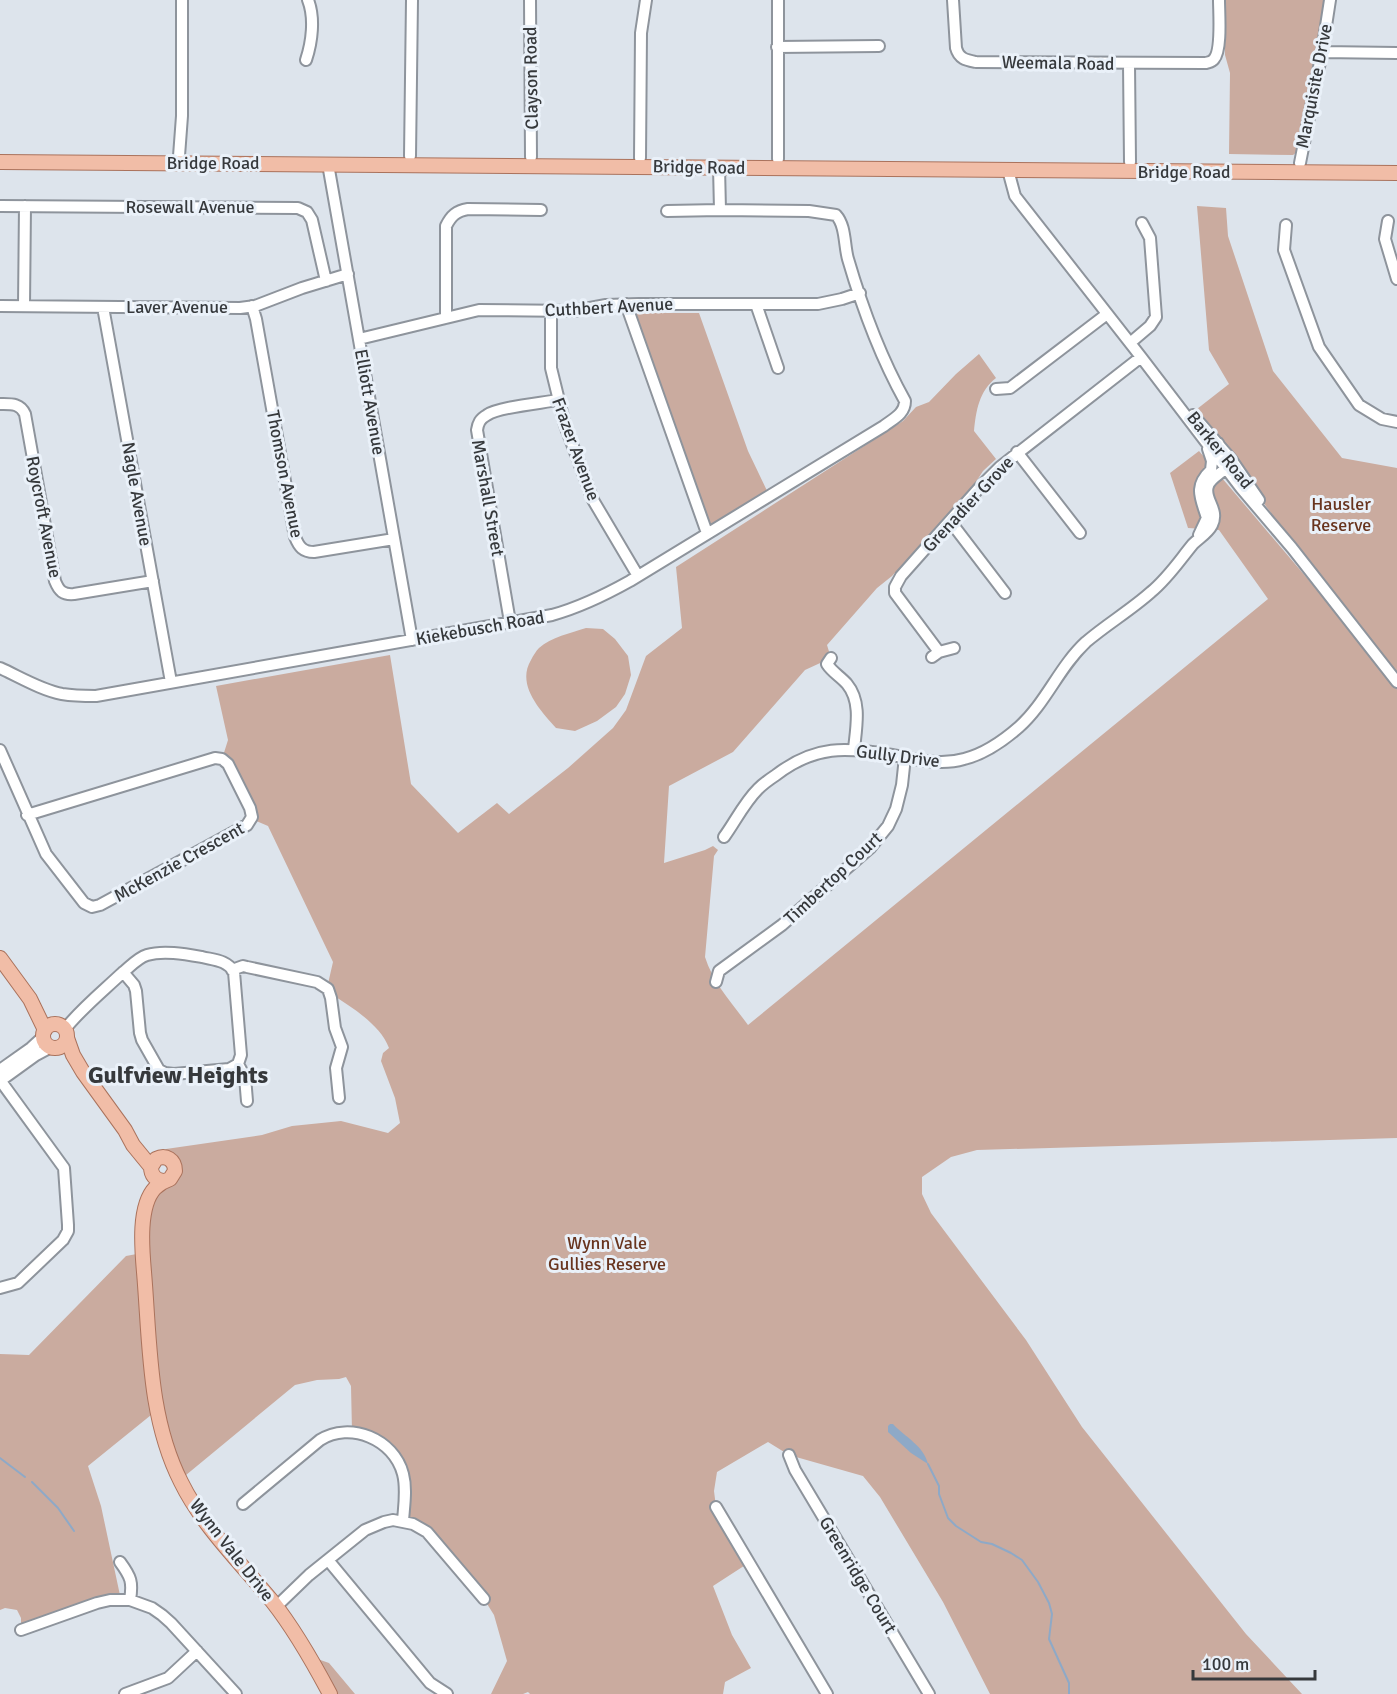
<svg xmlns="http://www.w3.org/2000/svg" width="1397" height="1694" font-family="Signika,sans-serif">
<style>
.green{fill:#caab9f}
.water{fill:#8ea9c7}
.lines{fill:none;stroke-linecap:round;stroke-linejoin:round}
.stream{stroke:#8ea9c7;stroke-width:2}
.minor-casing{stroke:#8e949c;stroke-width:14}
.major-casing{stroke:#aa725c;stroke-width:16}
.minor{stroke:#fff;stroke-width:10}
.major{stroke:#f1bda7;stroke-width:14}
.labels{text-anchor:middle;stroke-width:6;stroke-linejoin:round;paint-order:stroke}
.street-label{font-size:18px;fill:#36393c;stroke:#eaf1f9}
.park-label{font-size:18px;fill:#68341e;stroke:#eaf1f9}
.district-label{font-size:24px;font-weight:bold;fill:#36393c;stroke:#eaf1f9}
</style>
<rect width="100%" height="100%" fill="#dde4ec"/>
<path class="green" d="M1224,0H1325L1297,152L1293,155L1229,154L1230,73L1225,55Z
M1197,206L1226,208L1228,236L1273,371L1342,458L1397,468V683L1231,459L1197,409L1229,384L1209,350Z
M629,313H699L748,451L769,495L707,533Z
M979,354L996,378C979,391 976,411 974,431L996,459L983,471L970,491L912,555L892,576L877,588L827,645L831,658L805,670L733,752L669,786L664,863L705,850L713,846L718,850L714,856L705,957C713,983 732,1003 748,1025L1268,599L1219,530L1188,528L1170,473L1199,451L1397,684V1138L977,1150L951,1157L922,1177V1194L931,1213L1026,1340L1082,1427L1246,1634L1302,1694H990L943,1602L880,1497L863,1476L789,1455L768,1442L717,1472L714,1491L716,1507L750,1562L713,1586L732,1635L751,1668L725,1682L723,1694H530L528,1692L523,1694H491L507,1661L494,1615L484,1599L435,1541L403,1521L405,1489L395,1457L352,1431L351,1386L346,1377L339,1379L317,1380L295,1385L180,1480L156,1411L88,1466L101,1506L121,1600L21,1630V1618L17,1610L5,1608L0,1610V1354L29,1355L126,1256L142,1253L146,1205L174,1176L164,1151L166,1149L262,1135L292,1126L341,1121L388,1133L400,1123L395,1098L381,1061L383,1053L389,1048C380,1024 351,1007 330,993L327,988L333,962L268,826L252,819L222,759L228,740L216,686L390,655L411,784L458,833L497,803L509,814L568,768L613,728L626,710L646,656L682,628L676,567L903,421L916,407L929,402L956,374Z
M586,628L603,629L615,639L628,656L631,675L625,694L616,707L597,721L575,731L556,728C540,710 516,685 531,660C533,656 536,651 539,648C551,637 571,633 586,628Z
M309,1656L329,1663L355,1694H330Z"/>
<path class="water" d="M890,1424H893C905,1437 924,1446 928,1464L911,1453L888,1432V1426Z"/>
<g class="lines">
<path class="stream" d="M0,1458L25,1477
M928,1464L939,1486V1494L948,1518L956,1526L981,1542L992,1544L1011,1553L1022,1560L1038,1582L1049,1603L1052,1614L1049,1639L1069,1683V1694
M32,1482L58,1508L74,1531"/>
<g class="minor-casing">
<path id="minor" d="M530,0L531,157
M953,0L956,48C959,59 966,60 976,62L1206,63C1209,62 1212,62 1214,59C1222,50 1219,13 1219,0
M777,47L879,46
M1322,52L1397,53
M306,60C312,42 315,18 308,0
M1129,64L1130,162
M179,156L182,116V0
M410,156L412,0
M640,158L641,33L646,0
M778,159V0
M1300,163L1322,52L1330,0
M328,164L412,640
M719,167L720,210
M1008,170L1015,196L1141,357L1241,488L1292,548L1397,682
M0,206L298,208L307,212L312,220L326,281
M1388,221L1385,239L1397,279
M1286,225L1284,250L1319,347L1359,405L1382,419L1397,422
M626,304L707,533
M756,304L778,368
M0,306L240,308L255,306L302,288L348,274
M24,306L25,206
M252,306L256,319L295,537C299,547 303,552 314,552L394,539
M103,307L171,682
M551,311V368L565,425L593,500L638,576
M446,318V226C451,216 456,211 468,209L541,210
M359,339L479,310L574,311L606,305L639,304H818L842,299L860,293
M1130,343L1150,326L1156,317L1150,238L1142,223
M996,389L1010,388L1107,314
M0,404C11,404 20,403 25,414L55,581C59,591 63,595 74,594L153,581
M1193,415L1231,459L1259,500
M1017,452L1080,533
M950,521L1005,593
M1199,535L1207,518C1201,498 1193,487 1211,470L1212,461L1208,449
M510,622L477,430C478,423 480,419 487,415C498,407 543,403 558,400
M939,652L895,593V587L901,576L980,487L1000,467L1141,357
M932,657L939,652L954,648
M831,658L827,664C832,672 841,677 847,684C862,702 856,728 854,749
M0,668C20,677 41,690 62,694C74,696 85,696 96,696L552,615C581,607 605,595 630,581L884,426C893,419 905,414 905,401C881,358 862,307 848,259C844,245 846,226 836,215L809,211L720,210L667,211
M0,750L46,854L84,903L92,907L100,905L247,825L252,817L250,808L228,764L222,759L215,758L27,815
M724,837C735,822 744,803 758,789C763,784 770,779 776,775C815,745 846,747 892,755C916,759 940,766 964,759C984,754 1003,741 1019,727C1046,703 1059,667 1086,642C1107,624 1131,610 1151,592C1168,578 1179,561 1193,544C1199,538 1208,533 1212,525C1220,509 1203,499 1208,486C1211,476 1225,473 1229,463L1218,443
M232,970L243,966L247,967L317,982L328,989L331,998L335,1028L342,1047L336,1068L339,1098
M716,982L719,971L782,925L870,848L888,826L896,809L902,785L905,757
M65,1029C82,1008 102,992 121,974C129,968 137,958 147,955C163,950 185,954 202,957C214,960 227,960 234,972L241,1055L238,1064L229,1069L174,1074L165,1073L159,1070L142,1040L140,1033L136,991L134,985L123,972
M238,1064L245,1077L247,1101
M0,1070L31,1048L43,1037
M0,1080L64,1168L68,1225V1231L63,1240L18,1283L0,1288
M0,1081L36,1055L51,1047
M789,1455L795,1470L929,1694
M243,1504L320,1440C350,1421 394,1439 403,1474C407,1489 404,1506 403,1521
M716,1507L827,1694
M328,1560L430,1683L447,1694
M120,1562C131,1577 133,1582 130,1600
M274,1604L281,1602L309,1575L365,1530L384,1522L393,1520L413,1524L427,1532L484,1599
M21,1630L97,1603L110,1600H130L152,1608L162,1615L171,1623L236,1694
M125,1694L168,1678L197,1651"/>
</g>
<g class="major-casing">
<path id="major" d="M0,162L1397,173
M0,958L30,999L45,1030
M43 1036a12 12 0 1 1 24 0a12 12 0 1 1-24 0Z
M67,1038L73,1055L83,1072L125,1130L133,1145L151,1167
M163,1181C155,1180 151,1175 151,1167L156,1159C166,1154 175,1160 175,1171L170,1179C164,1181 160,1183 155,1188C138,1206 142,1249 144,1272C150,1342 148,1417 181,1482C203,1527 241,1563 272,1601C295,1630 313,1662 330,1694"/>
</g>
<use href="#minor" class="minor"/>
<use href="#major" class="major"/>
</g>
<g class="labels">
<g class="street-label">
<text transform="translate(1058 63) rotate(1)" y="6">Weemala Road</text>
<text transform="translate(531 78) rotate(-91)" y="6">Clayson Road</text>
<text transform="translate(1314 86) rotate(-79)" y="6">Marquisite Drive</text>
<text x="213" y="169">Bridge Road</text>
<text transform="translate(699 167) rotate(1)" y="6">Bridge Road</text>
<text x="1184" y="178">Bridge Road</text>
<text x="190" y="213">Rosewall Avenue</text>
<text x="177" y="313">Laver Avenue</text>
<text transform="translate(609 307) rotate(-3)" y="6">Cuthbert Avenue</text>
<text transform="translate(370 402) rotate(80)" y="6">Elliott Avenue</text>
<text transform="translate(576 449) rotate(70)" y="6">Frazer Avenue</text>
<text transform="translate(1220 450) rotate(51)" y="6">Barker Road</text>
<text transform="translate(285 474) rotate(79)" y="6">Thomson Avenue</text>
<text transform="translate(137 494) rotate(80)" y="6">Nagle Avenue</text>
<text transform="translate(488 498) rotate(80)" y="6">Marshall Street</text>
<text transform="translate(968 504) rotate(-47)" y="6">Grenadier Grove</text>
<text transform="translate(44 517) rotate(79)" y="6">Roycroft Avenue</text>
<text transform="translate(480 628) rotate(-10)" y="6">Kiekebusch Road</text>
<text transform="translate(898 756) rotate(7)" y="6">Gully Drive</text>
<text transform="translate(179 862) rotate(-29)" y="6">McKenzie Crescent</text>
<text transform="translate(833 878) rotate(-43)" y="6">Timbertop Court</text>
<text transform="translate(232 1550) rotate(52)" y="6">Wynn Vale Drive</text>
<text transform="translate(858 1575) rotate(59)" y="6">Greenridge Court</text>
</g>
<g class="park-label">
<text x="1341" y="510">Hausler<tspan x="1341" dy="21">Reserve</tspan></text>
<text x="607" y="1249">Wynn Vale<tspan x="607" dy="21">Gullies Reserve</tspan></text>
</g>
<g class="district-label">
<text x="178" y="1083">Gulfview Heights</text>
</g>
</g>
<path d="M1193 1670v9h122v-9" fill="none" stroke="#36393c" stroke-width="3"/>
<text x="1202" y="1670" font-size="18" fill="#36393c" stroke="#eaf1f9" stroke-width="4.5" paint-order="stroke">100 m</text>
</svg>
